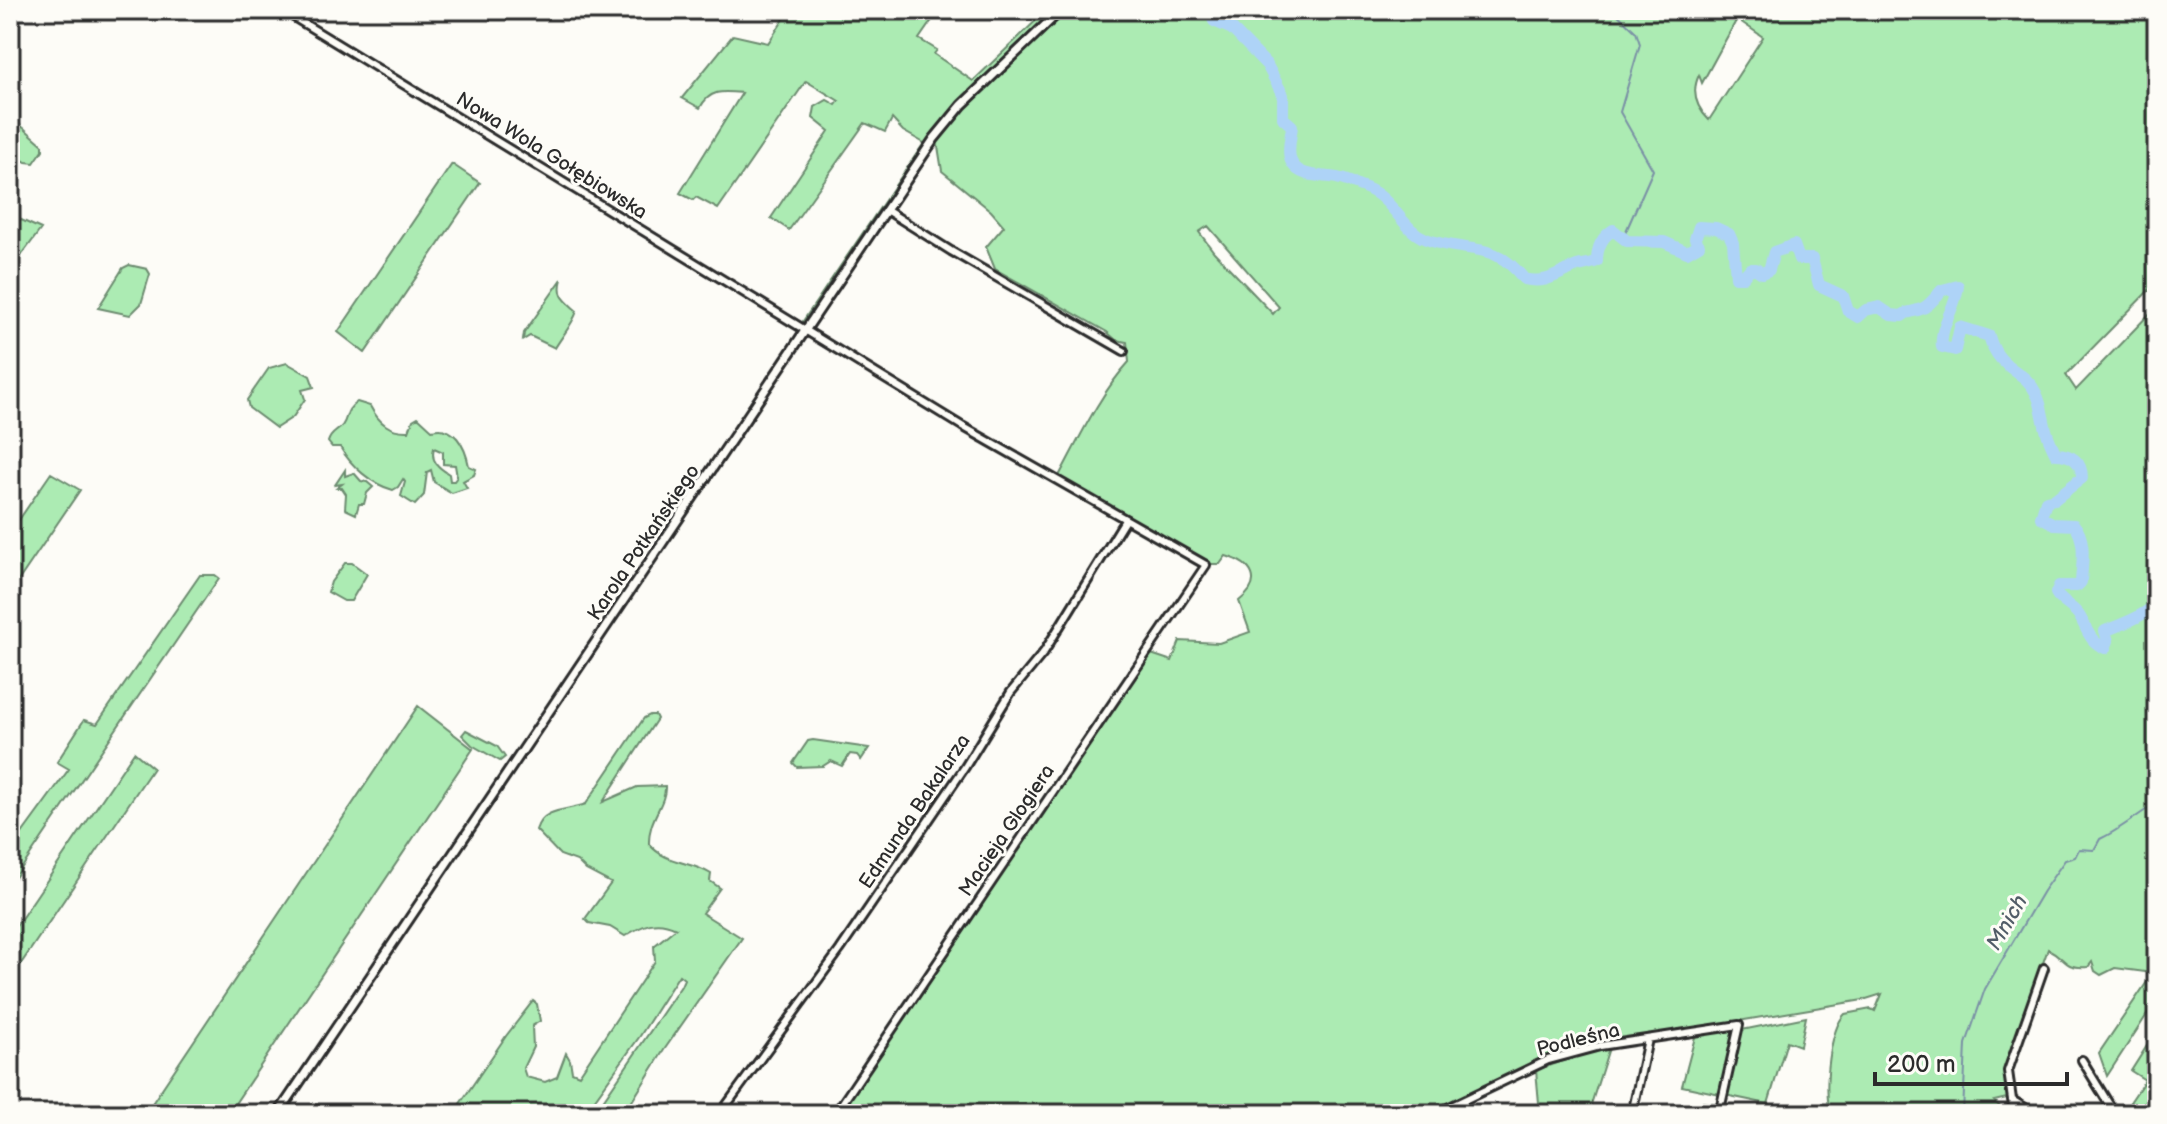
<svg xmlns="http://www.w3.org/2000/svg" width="2167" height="1124" font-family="'Balsamiq Sans',sans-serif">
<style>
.green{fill:#acebb3;stroke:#6c8b6f;stroke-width:2;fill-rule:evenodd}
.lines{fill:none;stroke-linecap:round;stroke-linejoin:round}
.stream{stroke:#7a90a5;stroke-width:2}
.river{stroke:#aed3f7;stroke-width:12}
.minor-casing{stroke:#2b2b2b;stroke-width:12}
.tertiary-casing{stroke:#2b2b2b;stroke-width:13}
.minor{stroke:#fdfcf7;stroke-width:6}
.tertiary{stroke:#fdfcf7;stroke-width:7}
.labels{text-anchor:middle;stroke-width:6;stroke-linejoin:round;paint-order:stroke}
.street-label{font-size:20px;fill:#2b2b2b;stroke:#fdfcf7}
.water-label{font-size:22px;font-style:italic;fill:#525d68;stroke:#fdfcf7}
</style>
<rect width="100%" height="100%" fill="#fdfcf7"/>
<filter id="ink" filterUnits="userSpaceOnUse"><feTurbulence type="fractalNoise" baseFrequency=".0125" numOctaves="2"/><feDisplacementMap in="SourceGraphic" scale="16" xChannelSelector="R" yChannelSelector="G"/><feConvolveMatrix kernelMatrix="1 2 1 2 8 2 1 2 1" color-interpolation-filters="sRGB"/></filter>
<g filter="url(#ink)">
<path class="green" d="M790,10H939L919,39L937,50L934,54L973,81L1047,10H1058L963,99L946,119L807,323L803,321L924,143L903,131L892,119L885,132L865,123L789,230L771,218L829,131L813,118L815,107L827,100L836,105L839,101L806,81L718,209L696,197L693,200L680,193L742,93C723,91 710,89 700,108L682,98L733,35L768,43Z
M1068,10H2157V282L2066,375L2076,390L2157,306V1014L2150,1010L2107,1076L2099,1053L2153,973L2115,968L2101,975L2095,971L2092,962L2088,967C2062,969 2067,958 2048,949L2008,1061L2005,1071L2007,1098L1994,1101L2008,1114H1852L1829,1107C1825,1086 1829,1030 1845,1014L1871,1009L1875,1011L1882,994L1863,1000L1607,1043L1546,1057L1429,1114H838L1130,679L1151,654L1172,661L1180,641L1219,643L1250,632L1239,601C1264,582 1253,564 1226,556L1220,564H1210L1058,478C1079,439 1099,395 1129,362L1127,342L1116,340L1107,332L995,269L986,247L1004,226L991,211L942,171L937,140L963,106ZM1737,19L1763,37L1709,120C1696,107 1691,92 1699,75L1702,83ZM1208,226L1279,307L1273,314L1214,252L1199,232Z
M10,116L43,145V150L34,163L26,162L10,152Z
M452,164L480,183L365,353L338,332Z
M19,219L41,229L10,271V233Z
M129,265L147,269L150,274L141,304L130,315L98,308L123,268Z
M562,279C557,296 565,300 577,311C573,324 562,336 555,348L530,336L523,340L524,333Z
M287,363L310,376L314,387L302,390L305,399L293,417L276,428L249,408L247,400L269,368Z
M357,402L370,406C379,423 390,432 409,431L413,420L418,417L432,430C454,424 465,446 469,466L476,469L474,475L463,481L467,488L452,493L434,482L431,470L427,472L424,495L415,505L401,496L405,482L403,479L398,487L393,490C371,484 351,466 340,447H332L328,442C331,432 336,433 342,426C349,416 344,411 357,402ZM434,448L443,452V464L455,465L457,477L454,481H450L449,474C439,468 430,461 434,448Z
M345,470V476L354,473L361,481L367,482L373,487L367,493L364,504H359L356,514L345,509L346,494L342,488H337L342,484L335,485Z
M51,473L80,490L10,593V533Z
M345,563H352L367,574L351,601H344L328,592L331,582Z
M200,575H215L219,578L10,885V850L69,769L57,762L84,720L97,724Z
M418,706L473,749L228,1114H145Z
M650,715H655L657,719L603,802L637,787L665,786C666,805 648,818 649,844C667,865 689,860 711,874L710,881L720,888L702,913L742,938L664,1050L624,1114H594L681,986L684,979L679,975L640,1036L584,1114H453L506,1036L533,1001L537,1004L540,1021L532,1026L533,1047L523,1068L526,1077L545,1082L557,1077L566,1053L570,1060L572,1072L579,1075L655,961L654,946L676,928C656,918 643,925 625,936L610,927L589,923L585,919L611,883L586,870L577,861L560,855L536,830C543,807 567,811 586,804L644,718Z
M466,730L497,746L505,757L500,761L472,745L462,735Z
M813,740L869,748L861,760L857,755L850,754L842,766L831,761L823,766L797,767L793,763L808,741Z
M134,752L153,768L10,980V935Z
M1806,1017L1800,1046L1787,1041L1768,1104L1682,1086L1695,1037L1698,1034L1732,1028V1032Z
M2157,1030V1114H2122L2145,1080L2131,1071Z
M1609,1048L1588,1114H1540L1536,1070L1594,1050Z
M1699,1102L1728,1105L1726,1114H1691Z"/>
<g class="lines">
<path class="stream" d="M1613,10L1636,32L1640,44L1620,112L1653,170L1623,238
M1963,1114L1966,1044L1985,989L2043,891L2065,860L2075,857L2079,849L2094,850L2100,839C2120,830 2138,814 2157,803"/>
<path class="river" d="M1209,10L1214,21L1232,29L1267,65L1283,95V118L1292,126C1291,137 1286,153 1292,163C1300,178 1322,175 1337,178C1346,180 1357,185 1366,188C1394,199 1401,229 1426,239C1467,255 1492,238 1524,279C1544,284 1555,276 1572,268C1580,264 1589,265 1597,261C1597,248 1602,237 1613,230L1627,241L1664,242L1687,252L1699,245L1695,239L1699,227L1716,228L1729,234L1733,243L1736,277H1743L1750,269H1756L1762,273L1769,270L1774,252L1794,245L1799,259H1812L1819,285L1843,296L1848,311L1858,317L1866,310L1879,307L1891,315L1902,316L1906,313C1927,309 1927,307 1942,290L1958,286C1956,308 1939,326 1942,347L1955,350L1960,327L1989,336C1999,372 2024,368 2036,393C2043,406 2043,423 2048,436C2050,442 2053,448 2056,454C2072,454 2082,462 2082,478L2055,499L2046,501L2041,517L2054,524L2074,525C2087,540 2082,564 2081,582L2077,586H2059L2056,593C2061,603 2075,607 2080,617C2088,631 2089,641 2105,648L2108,641L2105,631C2122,624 2143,617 2157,603"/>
<g class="minor-casing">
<path id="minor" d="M282,10L962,426L1206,565L835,1114
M886,210L951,251L1124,351
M2082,1060L2115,1114
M2012,1100L2035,1114
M720,1114L840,950L965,767L1011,692L1044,652L1125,520
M1435,1114L1548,1060L1600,1046L1739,1025L1719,1114
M1632,1114L1648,1039
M1827,1114V1111
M2014,1114L2008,1071L2044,968"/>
</g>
<g class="tertiary-casing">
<path id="tertiary" d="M278,1114L934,139L962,105L1061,10"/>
</g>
<use href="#minor" class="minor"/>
<use href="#tertiary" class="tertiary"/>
</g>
</g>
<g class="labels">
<g class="street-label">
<text transform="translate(552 155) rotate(32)" y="7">Nowa Wola Gołębiowska</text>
<text transform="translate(643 542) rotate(-56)" y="7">Karola Potkańskiego</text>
<text transform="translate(914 811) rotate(-56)" y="7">Edmunda Bakalarza</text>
<text transform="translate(1006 830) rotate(-56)" y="7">Macieja Glogiera</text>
<text transform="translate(1578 1039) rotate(-14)" y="7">Podleśna</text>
</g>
<g class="water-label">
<text transform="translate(2006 922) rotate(-60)" y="8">Mnich</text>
</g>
</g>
<rect width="2167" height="1124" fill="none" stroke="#fdfcf7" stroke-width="40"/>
<rect x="20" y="20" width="2127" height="1084" fill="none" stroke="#2b2b2b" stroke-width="3" filter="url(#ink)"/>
<path d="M1875 1072v12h192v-12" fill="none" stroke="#2b2b2b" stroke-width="4"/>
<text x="1887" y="1072" font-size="24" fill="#2b2b2b" stroke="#fdfcf7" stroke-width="6" paint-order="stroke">200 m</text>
</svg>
